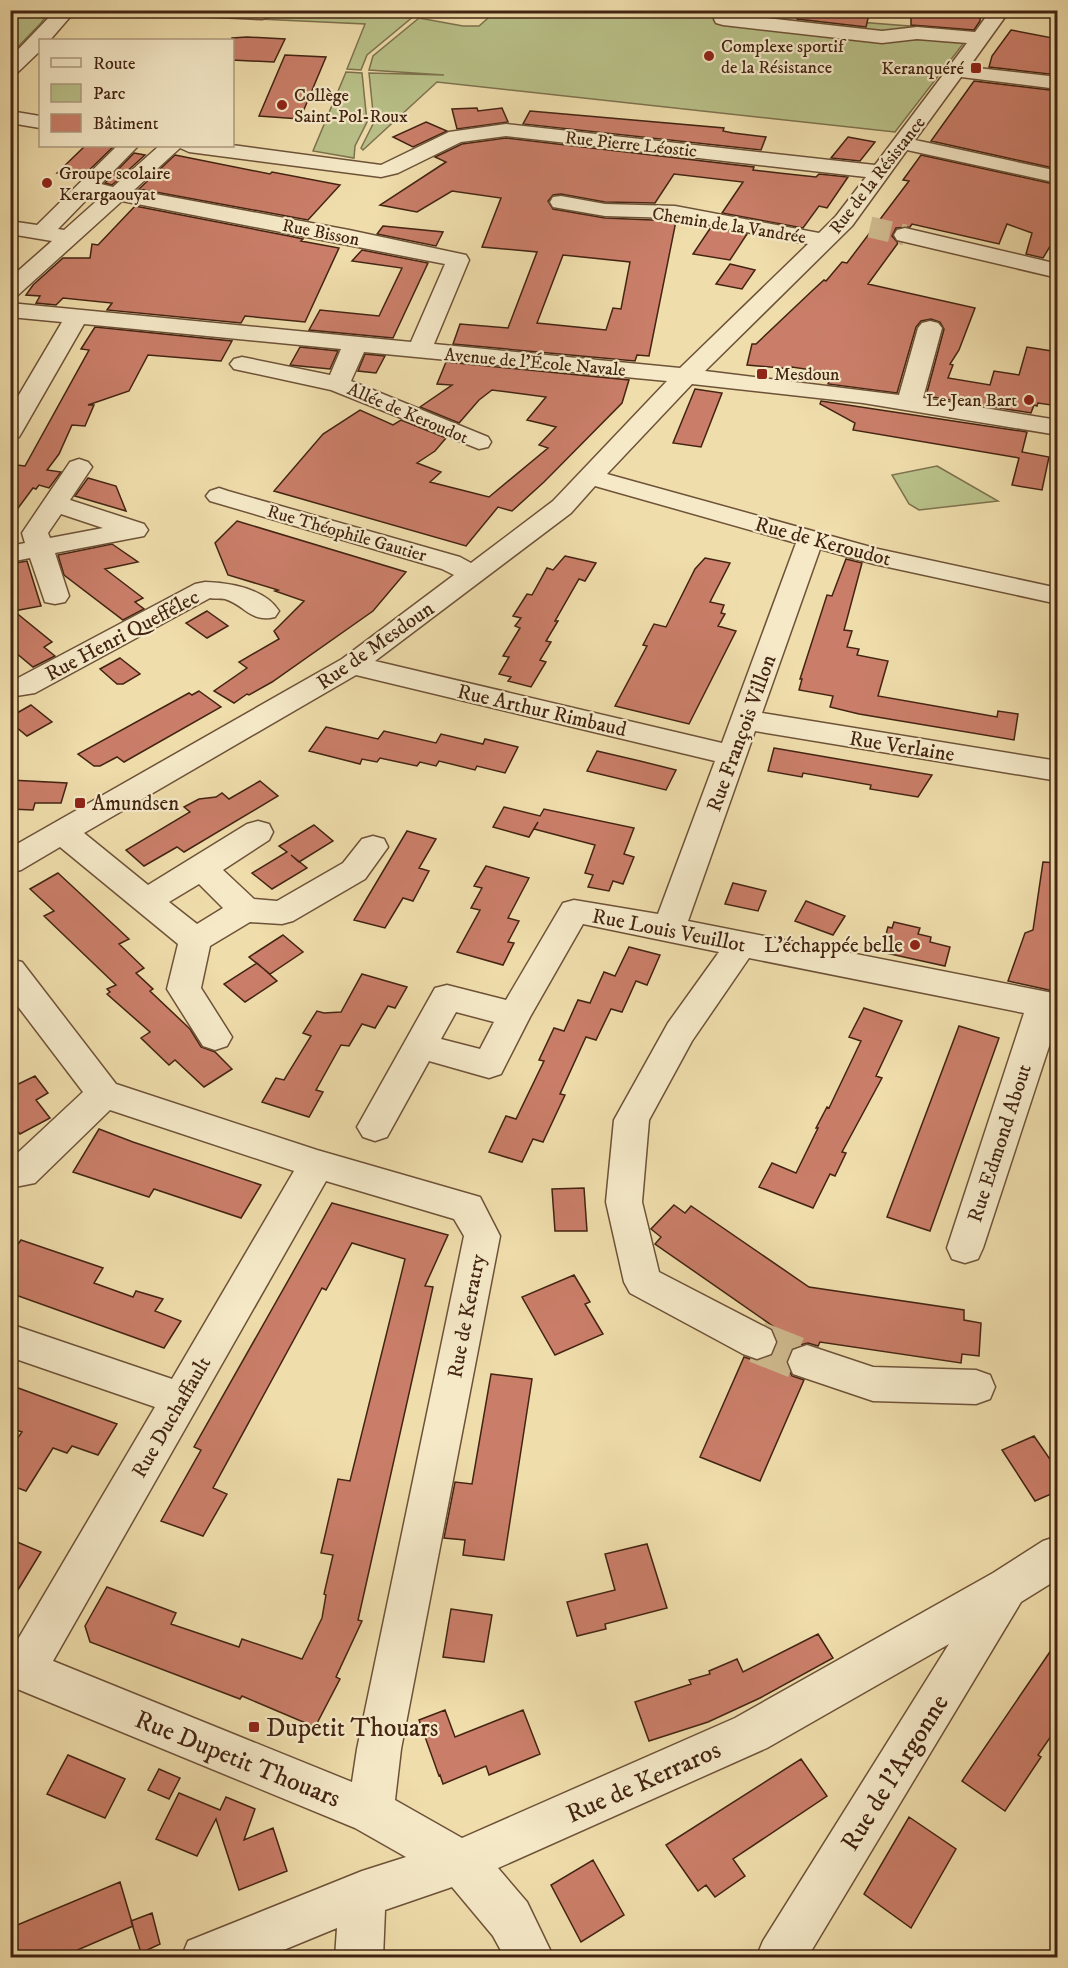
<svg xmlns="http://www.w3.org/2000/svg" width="1068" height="1968" font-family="'IM FELL DW Pica',serif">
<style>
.green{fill:#b9c189;stroke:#7e724e;stroke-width:1.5}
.building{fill:#ca7e69;stroke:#432412;stroke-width:1.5;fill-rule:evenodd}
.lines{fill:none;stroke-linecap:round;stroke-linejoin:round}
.minor-tunnel-far1{stroke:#cdb88c;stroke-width:21;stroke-dasharray:21 10;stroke-linecap:butt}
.minor-tunnel{stroke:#cdb88c;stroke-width:42;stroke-dasharray:42 21;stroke-linecap:butt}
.minor-casing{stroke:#6e5238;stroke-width:3}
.minor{fill:#f5e9c8;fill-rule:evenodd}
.poi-dot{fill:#8f2418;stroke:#f5e9c8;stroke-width:2}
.labels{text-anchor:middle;stroke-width:4.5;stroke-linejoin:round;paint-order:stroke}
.far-poi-label{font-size:18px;fill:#432412;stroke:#f5e9c8;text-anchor:start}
.far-street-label{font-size:18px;fill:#432412;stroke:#f5e9c8}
.street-label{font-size:21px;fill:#432412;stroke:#f5e9c8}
.poi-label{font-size:21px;fill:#432412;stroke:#f5e9c8;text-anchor:start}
.near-poi-label{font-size:26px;fill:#432412;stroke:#f5e9c8;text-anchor:start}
.near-street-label{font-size:26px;fill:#432412;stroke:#f5e9c8}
</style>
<rect width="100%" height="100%" fill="#efddab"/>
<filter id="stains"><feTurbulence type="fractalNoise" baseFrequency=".00333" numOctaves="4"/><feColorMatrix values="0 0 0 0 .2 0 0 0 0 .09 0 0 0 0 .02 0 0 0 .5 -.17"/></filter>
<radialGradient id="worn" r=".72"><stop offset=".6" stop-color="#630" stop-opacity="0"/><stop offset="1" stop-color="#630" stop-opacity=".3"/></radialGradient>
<path class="green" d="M11,10L50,11L41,23L11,54Z
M704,10L973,31L895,132L437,82L363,150L361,148L374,122L369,73L444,75L369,70L373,56L419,18L463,26H479L496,11Z
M275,11L380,16L383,11H420L367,55L361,70L347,69L365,24L258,19Z
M346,72L362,73L367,122L355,146L354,158L313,151Z
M937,466L998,501L919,510L909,504L892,475Z"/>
<path class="building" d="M797,10H870L866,27L797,19Z
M911,10H981L980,21L974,30L911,25Z
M1011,30L1058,39V75L989,67L992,56Z
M247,37L285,39L274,62L232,60V38Z
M285,55L326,57L300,119L259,116Z
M974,81L1058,91V169L931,141Z
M477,108L478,111L502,108L508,122L457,129L452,109Z
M530,111L724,128L723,131L733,133L766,137L761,150L523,124Z
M426,122L447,131L413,147L393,137Z
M848,137L875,142L860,161L831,158Z
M506,138L754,167L753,170L779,173L816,177L819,174L848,177L827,208L819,206L803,228L722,213L743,182L674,174L655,203L605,202L561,194L553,195L548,201L553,209L605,218L676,221L649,356L637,355L635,361L453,344L460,324L508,328L537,252L482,247L501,198L452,191L417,212L380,205L446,162L435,157L462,144ZM563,255L630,262L621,309L613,308L606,330L537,323Z
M85,146H114L81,178L57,173Z
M134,153L145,155L112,185L105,183Z
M175,155L270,174L272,172L340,185L308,220L139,189Z
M921,155L1058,185V233L1043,258L1026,254L1032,233L1007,224L999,244L912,224L910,227L896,228L892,236L898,243L868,284L975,308L959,350L950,364L953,365L948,378L990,385L994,371L1019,375L1027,347L1058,352V406L1038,403L1037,406L1034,405L1031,413L926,396L944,329L940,322L931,319L921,321L916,327L897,393L828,384L832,373L792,367L791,369L747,365L752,344H756L813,290L824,280L826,281L842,262L847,263L909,181L903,180Z
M135,206L294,237L303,239L301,241L339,248L305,322L245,316L241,323L107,310L112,303L63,298L56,305L36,303L40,296L26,295L33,285L63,258H90L92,244L98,245Z
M383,226L443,232L436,246L377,234Z
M711,227L747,234L730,260L693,254Z
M362,250L428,263L393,338L309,330L320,310L379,316L402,268L352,261Z
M730,264L755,270L742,289L716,284Z
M95,327L232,341L221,361L148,355L129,391L88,405H94L85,426L72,425L59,454L47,470L61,472L49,488L39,485L36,489L33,488L10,519V479L17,465L25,466L89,350L81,349Z
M300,347L338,351L330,369L290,365Z
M365,354L385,356L376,373L358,371Z
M446,362L629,380L622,403L544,482L512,511L498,507L466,546L274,491L323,434L360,410L393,425L401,420L446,438L435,451L417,463L441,472L430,482L489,497L548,448L539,445L556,427L527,420L546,397L492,390L479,400L459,423L420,407L452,385L437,384Z
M695,389L722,393L701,447L673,443Z
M821,401L1027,432L1022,452L1049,457L1042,490L1012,485L1019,458L853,430L855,423L820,404Z
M88,478L116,486L126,511L75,496Z
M237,521L406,572L373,611L272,682L249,695L247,694L234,703L214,691L247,668L239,662L279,639L274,631L304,601L275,591L278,590L228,575L215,543Z
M112,544L138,562L105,569L143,598L135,602L144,609L123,620L64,575L58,555Z
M565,556L596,563L585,581L579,579L555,621H558L546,641L551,642L540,660L546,662L531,687L508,681L511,677L499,674L509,657L503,656L520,628L515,626L521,618L513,616L527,594L532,595L547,568L553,570Z
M705,558L730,563L710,602L724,605L721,613L725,614L718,626L736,631L689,724L615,706L647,646L643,645L654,624L666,627L695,569Z
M846,559L862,563L844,630L852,631L847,647L859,649L857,655L888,661L878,696L986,715L997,717L998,711L1018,714L1014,740L859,714L830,707L833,696L799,690L802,679H800L827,595L832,596Z
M27,561L41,606L14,611L52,642L44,647L55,656L33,667L10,648V564Z
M207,611L228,626L207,638L186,623Z
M120,658L140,674L123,684H117L100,669Z
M199,691L221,707L124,762L117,757L100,766H94L78,754L189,693L192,695Z
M31,705L52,722L27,736L10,722V717Z
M326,727L378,739L384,731L436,743L441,734L483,744L485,739L518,747L505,773L477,766L475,770L439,761L436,766L420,762L417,766L380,758L377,762L362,759L360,764L309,751Z
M774,748L861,763L932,775L918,797L870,789L871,785L803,773L802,777L768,771Z
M597,751L640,761L676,770L666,790L587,771Z
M10,780L67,783L61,803H35L33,810L10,809Z
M260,781L278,796L184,852L177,847L144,866L126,850L190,812L184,807L199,799L216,797L222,793L229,799Z
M504,807L540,816L544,809L634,828L624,854L634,857L623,884L613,881L609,891L588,887L593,875L585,873L595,845L534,829L538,822L529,837L493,827Z
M314,825L333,841L299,862L291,855L307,868L272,889L252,873L287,852L279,846Z
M407,831L436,839L419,868L429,871L413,901L403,898L385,928L354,920Z
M1043,862L1058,863V992L1008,981L1025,933L1033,930Z
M486,866L529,878L508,918L519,921L508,942L514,943L503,965L457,952L480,910L471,908L482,888L474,886Z
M58,873L129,939L119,944L144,968L136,973L153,989L150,991L190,1029L201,1047L215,1052L232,1069L204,1087L175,1060L169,1065L141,1038L150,1032L107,994L110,992L107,989L116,985L44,916L54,911L30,889Z
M733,883L766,891L758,911L725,904Z
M806,901L845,916L833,935L795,921Z
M894,922L920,928L918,934L931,937L930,942L950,947L945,966L881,952L888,927L892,928Z
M283,935L303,952L270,974L249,957Z
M629,947L660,955L647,985L636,981L622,1012L611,1009L596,1040L586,1037L560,1094L565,1095L543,1142L533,1139L522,1162L489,1152L506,1116L516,1119L544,1061L539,1060L554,1028L564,1031L578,1000L590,1003L604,972L615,976Z
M257,963L277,981L245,1002L224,984Z
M362,974L407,987L395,1008L388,1006L375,1028L362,1024L349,1046L341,1045L316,1090L323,1092L309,1117L262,1102L276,1078L284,1080L311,1036L303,1033L317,1011L324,1013L341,1012Z
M864,1008L902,1021L876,1076L882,1078L842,1152L846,1153L835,1176L830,1174L813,1208L759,1187L772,1163L796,1173L818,1128H816L827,1107L829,1108L861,1041L849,1037Z
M959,1026L999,1038L930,1231L887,1217Z
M35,1076L48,1093L36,1100L50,1118L20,1134L10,1123V1088Z
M99,1129L133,1142L261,1185L241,1218L154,1189L149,1197L73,1172Z
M584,1188L587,1231H555L552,1189Z
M332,1203L448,1235L425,1286L433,1287L358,1620L362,1621L336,1677L340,1679L315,1727L242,1696L240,1699L90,1642L85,1626L107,1587L176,1613L171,1624L239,1647L242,1639L302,1659L322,1618L326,1595L324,1594L333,1555L321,1553L338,1479L350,1481L405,1259L352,1243L326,1290L322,1288L213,1488L227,1494L203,1536L161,1521L201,1450L194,1447Z
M674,1205L685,1213L691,1206L809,1287L964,1310V1320L981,1323L979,1356L962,1354L961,1363L820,1342L818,1346L808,1343L800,1345L655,1244L661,1237L651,1229Z
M21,1240L103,1268L94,1283L133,1297L136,1291L163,1299L155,1311L181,1321L164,1348L10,1293V1255Z
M574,1275L590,1302L585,1304L603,1334L555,1355L522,1297Z
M744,1357L756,1361L766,1358L787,1367L792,1376L804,1380L760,1481L700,1457Z
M491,1374L532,1379L504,1560L463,1555L465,1540L444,1538L455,1482L472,1484Z
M10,1385L40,1396L117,1424L98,1455L72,1446L67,1453L53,1448L26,1491L10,1485V1449L22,1432L10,1428Z
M1034,1436L1058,1471V1491L1035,1501L1002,1450Z
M10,1539L41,1552L10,1603Z
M647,1544L667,1608L605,1624L606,1629L577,1636L567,1602L615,1590L605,1554Z
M451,1609L492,1615L484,1662L443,1657Z
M818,1634L833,1658L760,1698L708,1722L649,1741L635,1702L691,1684L689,1680L710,1674L709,1671L737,1659L743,1672Z
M1058,1640V1726L1038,1755L1041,1757L1005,1811L962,1781Z
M445,1710L455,1737L523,1710L540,1754L489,1775L486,1766L443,1784L440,1775L439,1776L419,1720Z
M68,1755L125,1779L105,1818L47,1794Z
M801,1759L827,1796L733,1859L745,1876L715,1897L706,1885L698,1891L666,1845Z
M159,1769L180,1778L169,1799L148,1790Z
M179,1793L220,1810L226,1797L255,1809L244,1840L273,1828L287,1871L239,1890L216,1819L197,1856L156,1839Z
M909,1817L956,1849L911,1928L864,1894Z
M593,1860L624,1915L581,1942L551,1885Z
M120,1882L133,1926L59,1958H10V1928Z
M152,1913L160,1944L141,1953L131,1921Z"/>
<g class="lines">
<path class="minor-tunnel-far1" d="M870,227L905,235"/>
<path class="minor-tunnel" d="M757,1342L807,1362"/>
<g class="minor-casing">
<path id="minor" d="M56,10H76L50,40H40V51L17,73L10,75V58Z
M187,10H272L269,17L262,19L196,16L189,14Z
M991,10H1010L969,67L1058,77V89L961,77L915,140L1058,171V183L907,150L852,226L705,371L899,395L918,328L922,323L930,321L938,323L942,328L923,398L1058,420V435L863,403L692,384L607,474L878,549L1058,588V604L874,564L820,549L762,713L1058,761V781L755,731L688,921L1058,994V1019L983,1248L978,1259L965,1263L952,1259L947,1248L1024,1013L749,958L692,1041L649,1120L642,1202L659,1272L771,1330L776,1342L771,1354L757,1359L743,1354L630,1293L624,1282L606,1202L614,1120L668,1023L719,952L583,924L530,1017L501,1074L489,1078L429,1061L387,1137L375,1141L363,1137L357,1127L435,988L447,985L506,1000L563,903L574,900L658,914L715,761L356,675L84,833L148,885L247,824L258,821L269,824L273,832L269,840L223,870L254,899L277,901L343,863L362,839L373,836L384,839L388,847L365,879L293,921L282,924L250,922L210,946L201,988L232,1037L227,1046L215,1050L203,1046L167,989L178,944L60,847L21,870L10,873V848L342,659L454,575L442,569L210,501L206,496L210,491L219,488L228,491L460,557L471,563L553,501L667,381L364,352L351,381L488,437L491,442L488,447L479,449L331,390L234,369L230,364L234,359L242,357L330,375L341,349L84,324L22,432L19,437L10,439V410L62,322L10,317V303L411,342L445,264L122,201L18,295L10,297V278L52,241L10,234V221L37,225L117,146H138L101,184L113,187L159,146L232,145L381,165L449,132L506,124L875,165L967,43L917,39L882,43L723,25L716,23L714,19L716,15L723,13L882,31L917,27L975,32ZM506,136L866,177L836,216L819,233L675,206L605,204L561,196L553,197L550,202L553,207L605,216L675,218L808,244L680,368L434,344L469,260L466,255L349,230L134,190L180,148L189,152L381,177L398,173L461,142ZM91,195L101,197L64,230L58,229ZM595,486L796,543L722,743L375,661L571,513ZM199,884L223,908L197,924L169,902ZM456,1012L494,1022L480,1049L441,1039Z
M10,111L40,116V128L10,123Z
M905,228L1058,264V278L897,240L894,235L897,230Z
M79,459L88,462L92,467L70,500L144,524L148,530L144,536L55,553L69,596L65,602L55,604L45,602L30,558L10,562V546L25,543L22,533L70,462ZM61,514L103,528L50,538L48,533Z
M205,582C230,583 264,588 279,611L275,617C250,623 245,605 225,599C221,598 214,599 210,598L35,693L10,697V679L18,678L195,584Z
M10,959L22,962L116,1084L317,1150L480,1197L500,1236L401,1749L395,1800L462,1838L735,1718L993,1573L1043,1541L1058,1536V1579L1021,1602L807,1958H756L763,1941L949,1644L767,1748L498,1868L527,1902L554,1958H505L493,1936L452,1887L385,1910L383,1958H335L337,1928L264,1958H181L188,1941L362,1871L406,1857L355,1828L10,1686V1644L14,1646L155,1407L10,1357V1324L172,1379L294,1171L110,1110L35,1183L10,1188V1160L83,1092L10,996ZM326,1181L454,1219L464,1236L357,1749L352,1782L53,1661Z
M807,1345L873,1367L976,1370L990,1375L995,1387L990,1399L976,1404L873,1401L793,1374L788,1362L793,1350Z"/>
</g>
<use href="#minor" class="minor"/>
</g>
<g class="poi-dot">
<circle cx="709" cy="56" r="6"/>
<rect x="970" y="62" width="12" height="12" rx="3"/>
<circle cx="282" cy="105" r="6"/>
<circle cx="47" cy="183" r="6"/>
<rect x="756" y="368" width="12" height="12" rx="3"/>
<circle cx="1029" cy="400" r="6"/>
<rect x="74" y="797" width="12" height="12" rx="3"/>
<circle cx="915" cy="945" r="6"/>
<rect x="248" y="1721" width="12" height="12" rx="3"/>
</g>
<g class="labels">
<g class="far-poi-label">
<text x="721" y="52">Complexe sportif<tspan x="721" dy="21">de la Résistance</tspan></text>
<text x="964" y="74" text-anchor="end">Keranquéré</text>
<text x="294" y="101">Collège<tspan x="294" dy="21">Saint-Pol-Roux</tspan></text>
<text x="59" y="179">Groupe scolaire<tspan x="59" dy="21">Kerargaouyat</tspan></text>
<text x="774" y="380">Mesdoun</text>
<text x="1017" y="406" text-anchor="end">Le Jean Bart</text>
</g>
<g class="far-street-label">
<text transform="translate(631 144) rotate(6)" y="6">Rue Pierre Léostic</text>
<text transform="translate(877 175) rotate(-52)" y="6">Rue de la Résistance</text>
<text transform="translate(729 225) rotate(9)" y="6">Chemin de la Vandrée</text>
<text transform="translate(321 232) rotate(11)" y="6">Rue Bisson</text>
<text transform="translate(535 362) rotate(5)" y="6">Avenue de l'École Navale</text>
<text transform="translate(408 413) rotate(23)" y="6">Allée de Keroudot</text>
<text transform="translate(347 533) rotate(16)" y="6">Rue Théophile Gautier</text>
</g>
<g class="street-label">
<text transform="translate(823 541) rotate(15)" y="7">Rue de Keroudot</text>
<text transform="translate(122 635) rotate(-28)" y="7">Rue Henri Queffélec</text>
<text transform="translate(375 645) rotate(-35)" y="7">Rue de Mesdoun</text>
<text transform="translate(542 710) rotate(13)" y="7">Rue Arthur Rimbaud</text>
<text transform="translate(741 733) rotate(-70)" y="7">Rue François Villon</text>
<text transform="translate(902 746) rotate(9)" y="7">Rue Verlaine</text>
<text transform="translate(669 930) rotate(11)" y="7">Rue Louis Veuillot</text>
<text transform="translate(999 1143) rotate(-72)" y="7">Rue Edmond About</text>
<text transform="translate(466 1316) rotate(-79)" y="7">Rue de Keratry</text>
<text transform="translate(171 1417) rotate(-60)" y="7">Rue Duchaffault</text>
</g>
<g class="poi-label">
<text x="92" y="810">Amundsen</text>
<text x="903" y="952" text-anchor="end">L'échappée belle</text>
</g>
<g class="near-poi-label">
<text x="266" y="1736">Dupetit Thouars</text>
</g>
<g class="near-street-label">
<text transform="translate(238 1758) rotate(22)" y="9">Rue Dupetit Thouars</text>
<text transform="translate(894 1772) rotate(-58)" y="9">Rue de l'Argonne</text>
<text transform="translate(643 1781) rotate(-24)" y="9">Rue de Kerraros</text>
</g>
</g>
<rect width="1068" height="1968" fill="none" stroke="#efddab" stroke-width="36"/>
<rect x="12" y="12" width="1044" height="1944" fill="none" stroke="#432412" stroke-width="3"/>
<rect x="18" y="18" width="1032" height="1932" fill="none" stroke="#432412" stroke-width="1.5"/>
<rect x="39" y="39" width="195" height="108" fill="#f5e9c8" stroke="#ae9a7f" stroke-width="1.5"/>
<rect x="51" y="58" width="30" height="9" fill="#f5e9c8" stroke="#ae9a7f" stroke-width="1.5"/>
<text x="93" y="69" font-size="18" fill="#432412">Route</text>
<rect x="51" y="84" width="30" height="18" fill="#b9c189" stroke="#ae9a7f" stroke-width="1.5"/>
<text x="93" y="99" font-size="18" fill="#432412">Parc</text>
<rect x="51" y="114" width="30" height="18" fill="#ca7e69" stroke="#ae9a7f" stroke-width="1.5"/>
<text x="93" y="129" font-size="18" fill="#432412">Bâtiment</text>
<rect width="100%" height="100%" filter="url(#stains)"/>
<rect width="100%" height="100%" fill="url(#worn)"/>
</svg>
